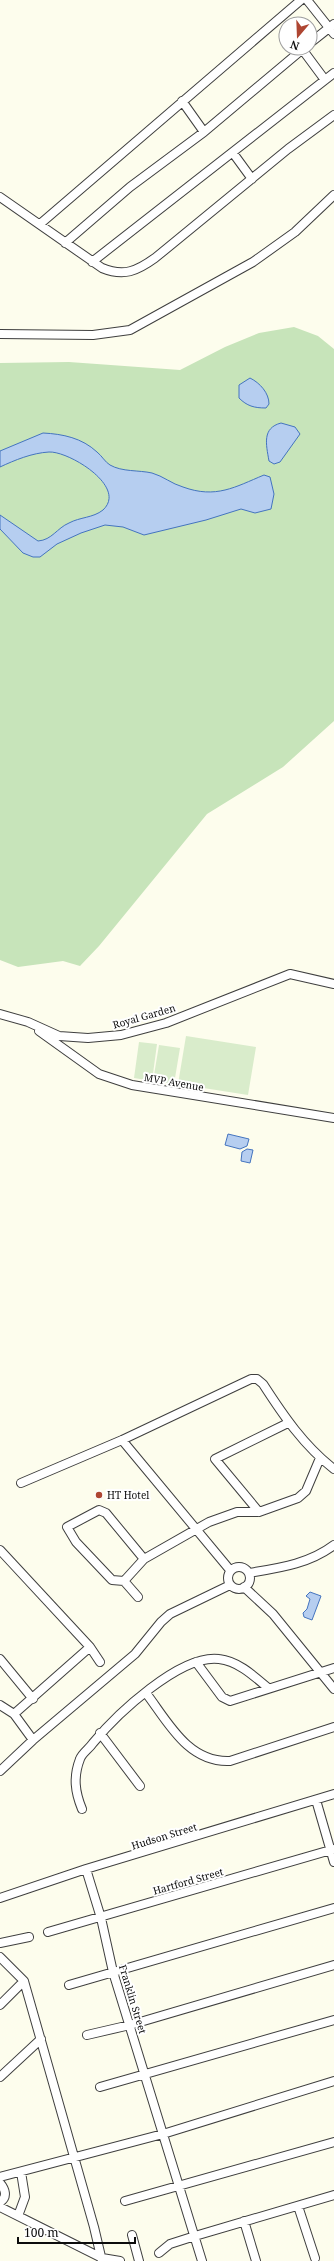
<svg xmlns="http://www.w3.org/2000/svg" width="334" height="2261" font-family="'Noto Serif',serif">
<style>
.green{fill:#c7e4ba}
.pitch{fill:#d9eccb}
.water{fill:#b6cef0;stroke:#4474bf}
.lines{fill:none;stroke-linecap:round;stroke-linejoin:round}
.street-casing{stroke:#3f3f3f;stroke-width:10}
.street{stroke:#fff;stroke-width:8}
.poi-dot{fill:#ae4632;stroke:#fff;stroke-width:1.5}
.labels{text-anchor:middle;stroke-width:4;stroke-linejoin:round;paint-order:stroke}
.street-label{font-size:10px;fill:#0c0c0c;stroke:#fff}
.poi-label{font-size:10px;fill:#0c0c0c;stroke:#fff;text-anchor:start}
</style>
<rect width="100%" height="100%" fill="#fdfded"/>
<path class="green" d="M294,327L318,336L334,349V721L283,767L207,814L99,946L80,966L63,961L18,967L0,960V363L69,362L180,370L225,347L259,333Z"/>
<path class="pitch" d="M186,1036L256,1047L248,1095L178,1084Z
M139,1042L157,1044L152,1081L134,1078Z
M159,1045L180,1048L174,1084L153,1081Z"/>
<path class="water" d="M250,378C260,383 269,393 269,404L266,408C254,408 247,406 239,398V385Z
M281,423L295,427L300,434L280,462L274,464L269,461C266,444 262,428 281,423Z
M43,433C63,434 82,438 97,452C102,456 105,462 110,465C122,472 139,470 152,473C163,476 172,484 183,487C216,499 235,487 264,475L270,477L274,494L271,509L255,513L241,509L206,520L144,535L123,527L105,525L81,533L57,544L40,557H33L23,553L0,529V515L38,541C52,540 57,528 69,523C80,517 93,518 103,510C128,487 69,451 49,452C32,453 15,460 0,467V451Z
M228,1134L249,1139L247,1146L240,1149L225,1145Z
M247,1149L253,1150L250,1163L241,1161L242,1152Z
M310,1592L321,1596L312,1620L304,1617L303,1613L307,1609L310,1599L306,1596Z"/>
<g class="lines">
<g class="street-casing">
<path id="street" d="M307,0L334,34
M310,43L334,24
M302,49L325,80
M182,101L204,132
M233,153L252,179
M0,197L102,268C124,277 137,271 155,258L288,149L334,115
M40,224L301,0
M65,243L130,187L204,132L304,48
M92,262L334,73
M0,334L93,335L130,330L253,262L295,232L334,195
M0,1014L28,1022L59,1036L88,1038L121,1035L166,1023L290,974L334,984
M39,1031L99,1074L132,1085L334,1118
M122,1440L230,1570
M21,1483L122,1440L251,1379H257L263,1384C283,1415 304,1446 334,1469
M259,1512L215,1459L288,1423
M0,1550L90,1647L100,1662
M144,1559L106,1513L99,1510L67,1527L76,1542L112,1580L124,1581L144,1559L209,1522L237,1512H259L298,1498L306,1491L320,1458
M228 1578a11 11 0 1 1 22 0a11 11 0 1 1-22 0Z
M249,1573C279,1568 309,1564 334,1545
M124,1581L138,1597
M244,1587L273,1614L334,1689
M0,1659L33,1699
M196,1662L222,1697L230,1701L334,1668
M146,1693C168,1722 188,1763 230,1761L334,1727
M0,1705L14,1714L33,1740
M14,1714L90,1647
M100,1733L140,1786
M0,1771L33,1740L135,1654L161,1622L170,1614L230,1585
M316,1800L334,1862
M82,1809C75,1792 73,1777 80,1759C82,1753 89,1749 93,1743C116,1715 180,1654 219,1659C238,1661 254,1676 268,1688
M86,1869L101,1918L113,1972L202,2261
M0,1898L86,1869L334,1794
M48,1932L334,1849
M0,1943L29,1937
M0,1957L24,1981L94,2227L102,2261
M69,1985L334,1908
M0,2005L24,1981
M87,2035L130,2025L334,1965
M0,2077L41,2039
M100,2087L334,2020
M0,2177L163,2134L334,2081
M0,2183C5,2189 8,2197 0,2202
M125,2201L334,2142
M298,2206L315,2258
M0,2207L102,2258L120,2261
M18,2216L25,2197L21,2172
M244,2221L256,2261
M132,2235L139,2261
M159,2253L170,2244L195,2236L334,2195"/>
</g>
<use href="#street" class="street"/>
</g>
<circle class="poi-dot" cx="99" cy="1495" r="4"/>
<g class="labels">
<g class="street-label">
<text transform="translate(144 1016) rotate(-16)" y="4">Royal Garden</text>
<text transform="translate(174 1082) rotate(10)" y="4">MVP Avenue</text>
<text transform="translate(164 1836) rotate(-17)" y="4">Hudson Street</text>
<text transform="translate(188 1881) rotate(-16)" y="4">Hartford Street</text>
<text transform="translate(133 1999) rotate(73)" y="4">Franklin Street</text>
</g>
<g class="poi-label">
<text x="107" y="1499">HT Hotel</text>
</g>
</g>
<g transform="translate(298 36) rotate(199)"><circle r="19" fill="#ffffff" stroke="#9e9e9e"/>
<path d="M0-3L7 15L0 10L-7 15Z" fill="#ae4632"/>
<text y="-6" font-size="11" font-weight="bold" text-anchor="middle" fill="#0c0c0c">N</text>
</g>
<path d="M18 2237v6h117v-6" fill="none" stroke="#0c0c0c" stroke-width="2"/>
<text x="24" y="2237" font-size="12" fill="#0c0c0c" stroke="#ffffff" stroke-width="3" paint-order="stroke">100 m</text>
</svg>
